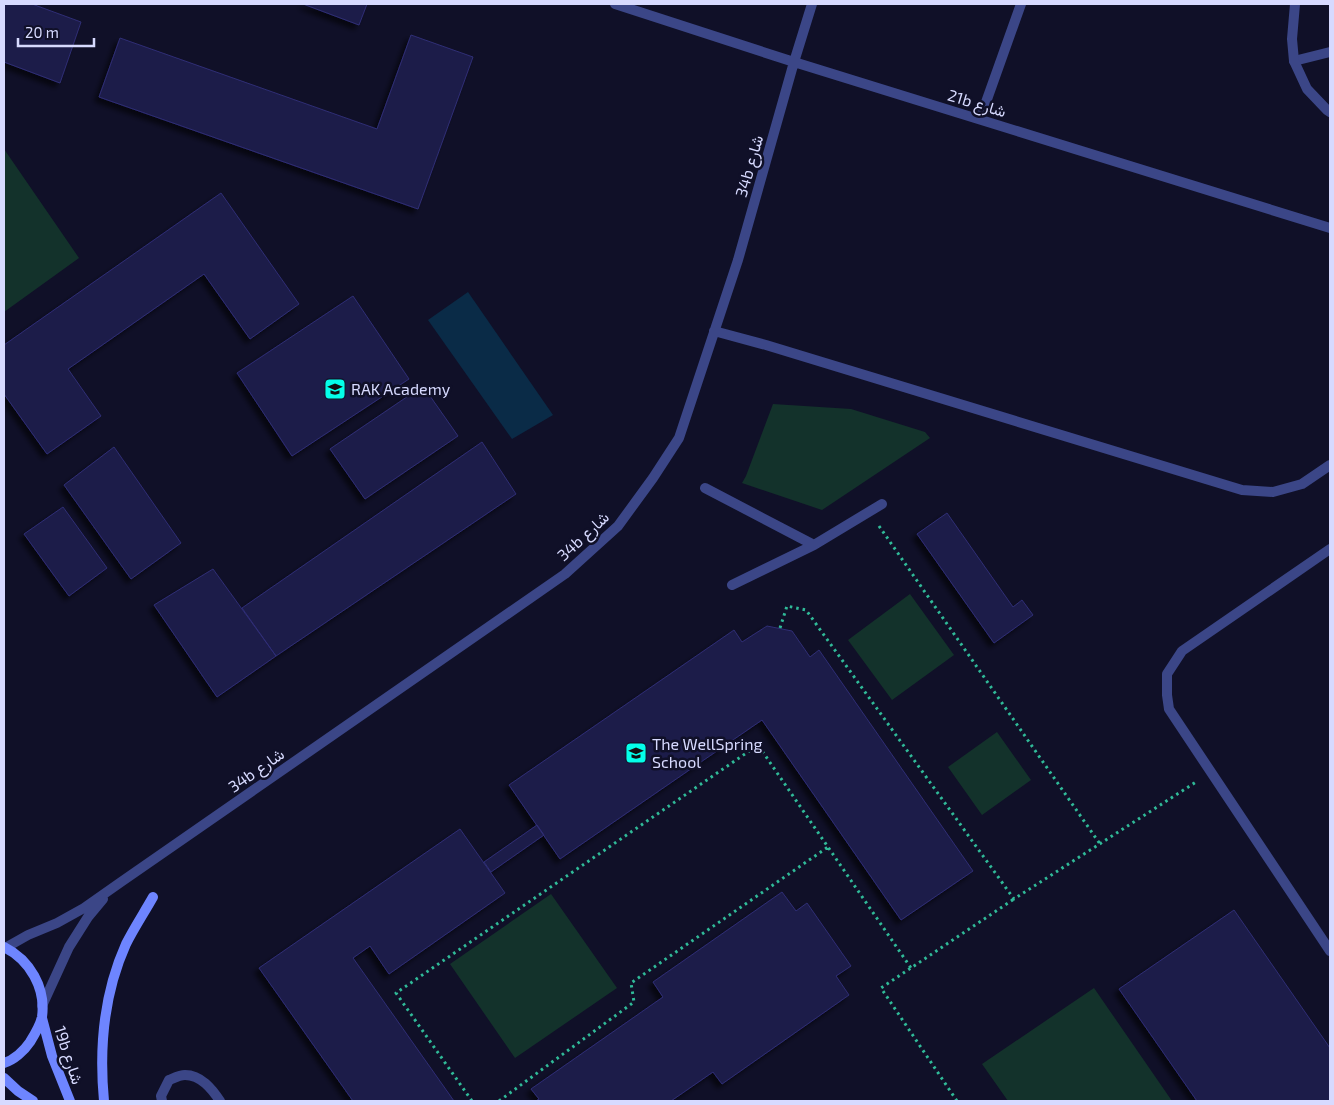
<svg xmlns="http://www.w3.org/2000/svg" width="1334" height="1105" font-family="'Exo 2',Vazirmatn,sans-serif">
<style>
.green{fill:#13322b}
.water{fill:#0a2b47}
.building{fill:#1d1c49;stroke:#2f2e75;filter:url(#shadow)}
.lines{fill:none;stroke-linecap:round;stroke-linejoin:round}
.path{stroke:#30ba98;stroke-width:3;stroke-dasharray:2.5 4;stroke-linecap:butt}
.lane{stroke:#3b4687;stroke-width:10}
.street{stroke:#3b4687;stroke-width:10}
.secondary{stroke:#6e85ff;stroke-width:10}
.labels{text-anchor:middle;stroke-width:5;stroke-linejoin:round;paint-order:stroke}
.street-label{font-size:16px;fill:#d7daff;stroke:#101028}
.poi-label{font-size:16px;fill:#d7daff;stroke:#101028;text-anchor:start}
</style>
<defs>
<filter id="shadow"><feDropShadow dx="-4.5" dy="4.5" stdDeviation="2.5" flood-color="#0009"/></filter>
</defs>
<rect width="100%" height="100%" fill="#101028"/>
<path class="green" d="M4,149L79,258L4,312Z
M773,404L851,409L925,432L930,438L822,510L742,483L746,476Z
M910,594L954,655L892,700L848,640Z
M997,732L1031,780L982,815L948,767Z
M551,894L617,988L515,1058L450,964Z
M1094,988L1172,1101H1008L982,1064Z"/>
<path class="water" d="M468,292L553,415L512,439L428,320Z"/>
<path class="building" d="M4,4H32L81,22L60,83L4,62Z
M303,4H367L359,25Z
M411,35L473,57L418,209L99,97L120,38L377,129Z
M221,193L299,304L250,339L204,274L68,369L101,416L47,454L4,394V345Z
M353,296L409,379L292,456L237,373Z
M423,386L458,436L365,499L330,449Z
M482,442L516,494L276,656L242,608Z
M114,447L181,543L131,579L64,485Z
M63,507L107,568L69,596L24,534Z
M947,513L1013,607L1022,600L1033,615L994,643L917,534Z
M213,569L276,656L217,697L154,605Z
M767,626L792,631L810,657L819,650L973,871L901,920L762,720L560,859L509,785L734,630L742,642Z
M537,825L544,835L491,872L484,862Z
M460,829L505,893L389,974L370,946L353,958L454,1101H353L259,968Z
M782,892L796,911L807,903L851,966L836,976L849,995L722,1084L713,1072L671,1101H536L539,1099L531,1089L663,997L653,982Z
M1234,910L1330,1048V1101H1197L1119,989Z"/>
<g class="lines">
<path class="path" d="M879,526L1100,844
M780,628L787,606L806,610L1014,899L1196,782
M472,1101L396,993L758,745L911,968
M499,1101L634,1002L631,983L828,847
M957,1101L881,988L1014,899"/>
<path class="lane" d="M1294,61L1330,52
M705,488L814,545
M1330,549L1182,651L1167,674V695L1169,709L1330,951
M732,585L814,545L882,504
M162,1101L161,1096L169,1080C174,1078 180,1075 185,1075C201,1075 212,1089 220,1101"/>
<path class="street" d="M615,4L794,62L1330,228
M1295,4L1292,39L1294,61L1307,89L1327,110L1330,112
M980,119L1021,4
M714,331L766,345L1242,490L1273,492L1302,484L1330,465
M5,948L28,935L57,923L84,908L121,882L565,574L618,526L653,478L679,438L738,260L794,62L812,4
M42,1006L69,947L88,917L103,899"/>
<path class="secondary" d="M4,947C30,960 46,988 42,1017C40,1026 35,1034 30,1042C24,1051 14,1060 4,1063
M42,1018L52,1056L70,1101
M4,1078L18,1091L33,1101
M104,1101C99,1048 104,993 126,944C134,928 144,913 153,897"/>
</g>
<defs>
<g id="school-square" transform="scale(1.125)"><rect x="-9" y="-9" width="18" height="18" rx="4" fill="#04ffea" stroke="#101028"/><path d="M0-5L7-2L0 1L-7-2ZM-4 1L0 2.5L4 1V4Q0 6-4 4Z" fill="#111"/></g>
</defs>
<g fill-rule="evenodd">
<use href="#school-square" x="335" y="389"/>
<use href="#school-square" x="636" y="753"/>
</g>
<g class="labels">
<g class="street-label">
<text transform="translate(977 103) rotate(17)" y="6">21b شارع</text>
<text transform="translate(749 166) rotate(-74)" y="6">34b شارع</text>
<text transform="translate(583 536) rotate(-43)" y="6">34b شارع</text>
<text transform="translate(256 770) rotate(-35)" y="6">34b شارع</text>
<text transform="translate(69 1055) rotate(72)" y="6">19b شارع</text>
</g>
<g class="poi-label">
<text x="351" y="395">RAK Academy</text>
<text x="652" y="750">The WellSpring<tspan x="652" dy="18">School</tspan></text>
</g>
</g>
<rect width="1334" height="1105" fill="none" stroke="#d7daff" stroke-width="10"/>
<path d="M18 38v8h76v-8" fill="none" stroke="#d7daff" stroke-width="2.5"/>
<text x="25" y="38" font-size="15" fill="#d7daff" stroke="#101028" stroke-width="4" paint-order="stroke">20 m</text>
</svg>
